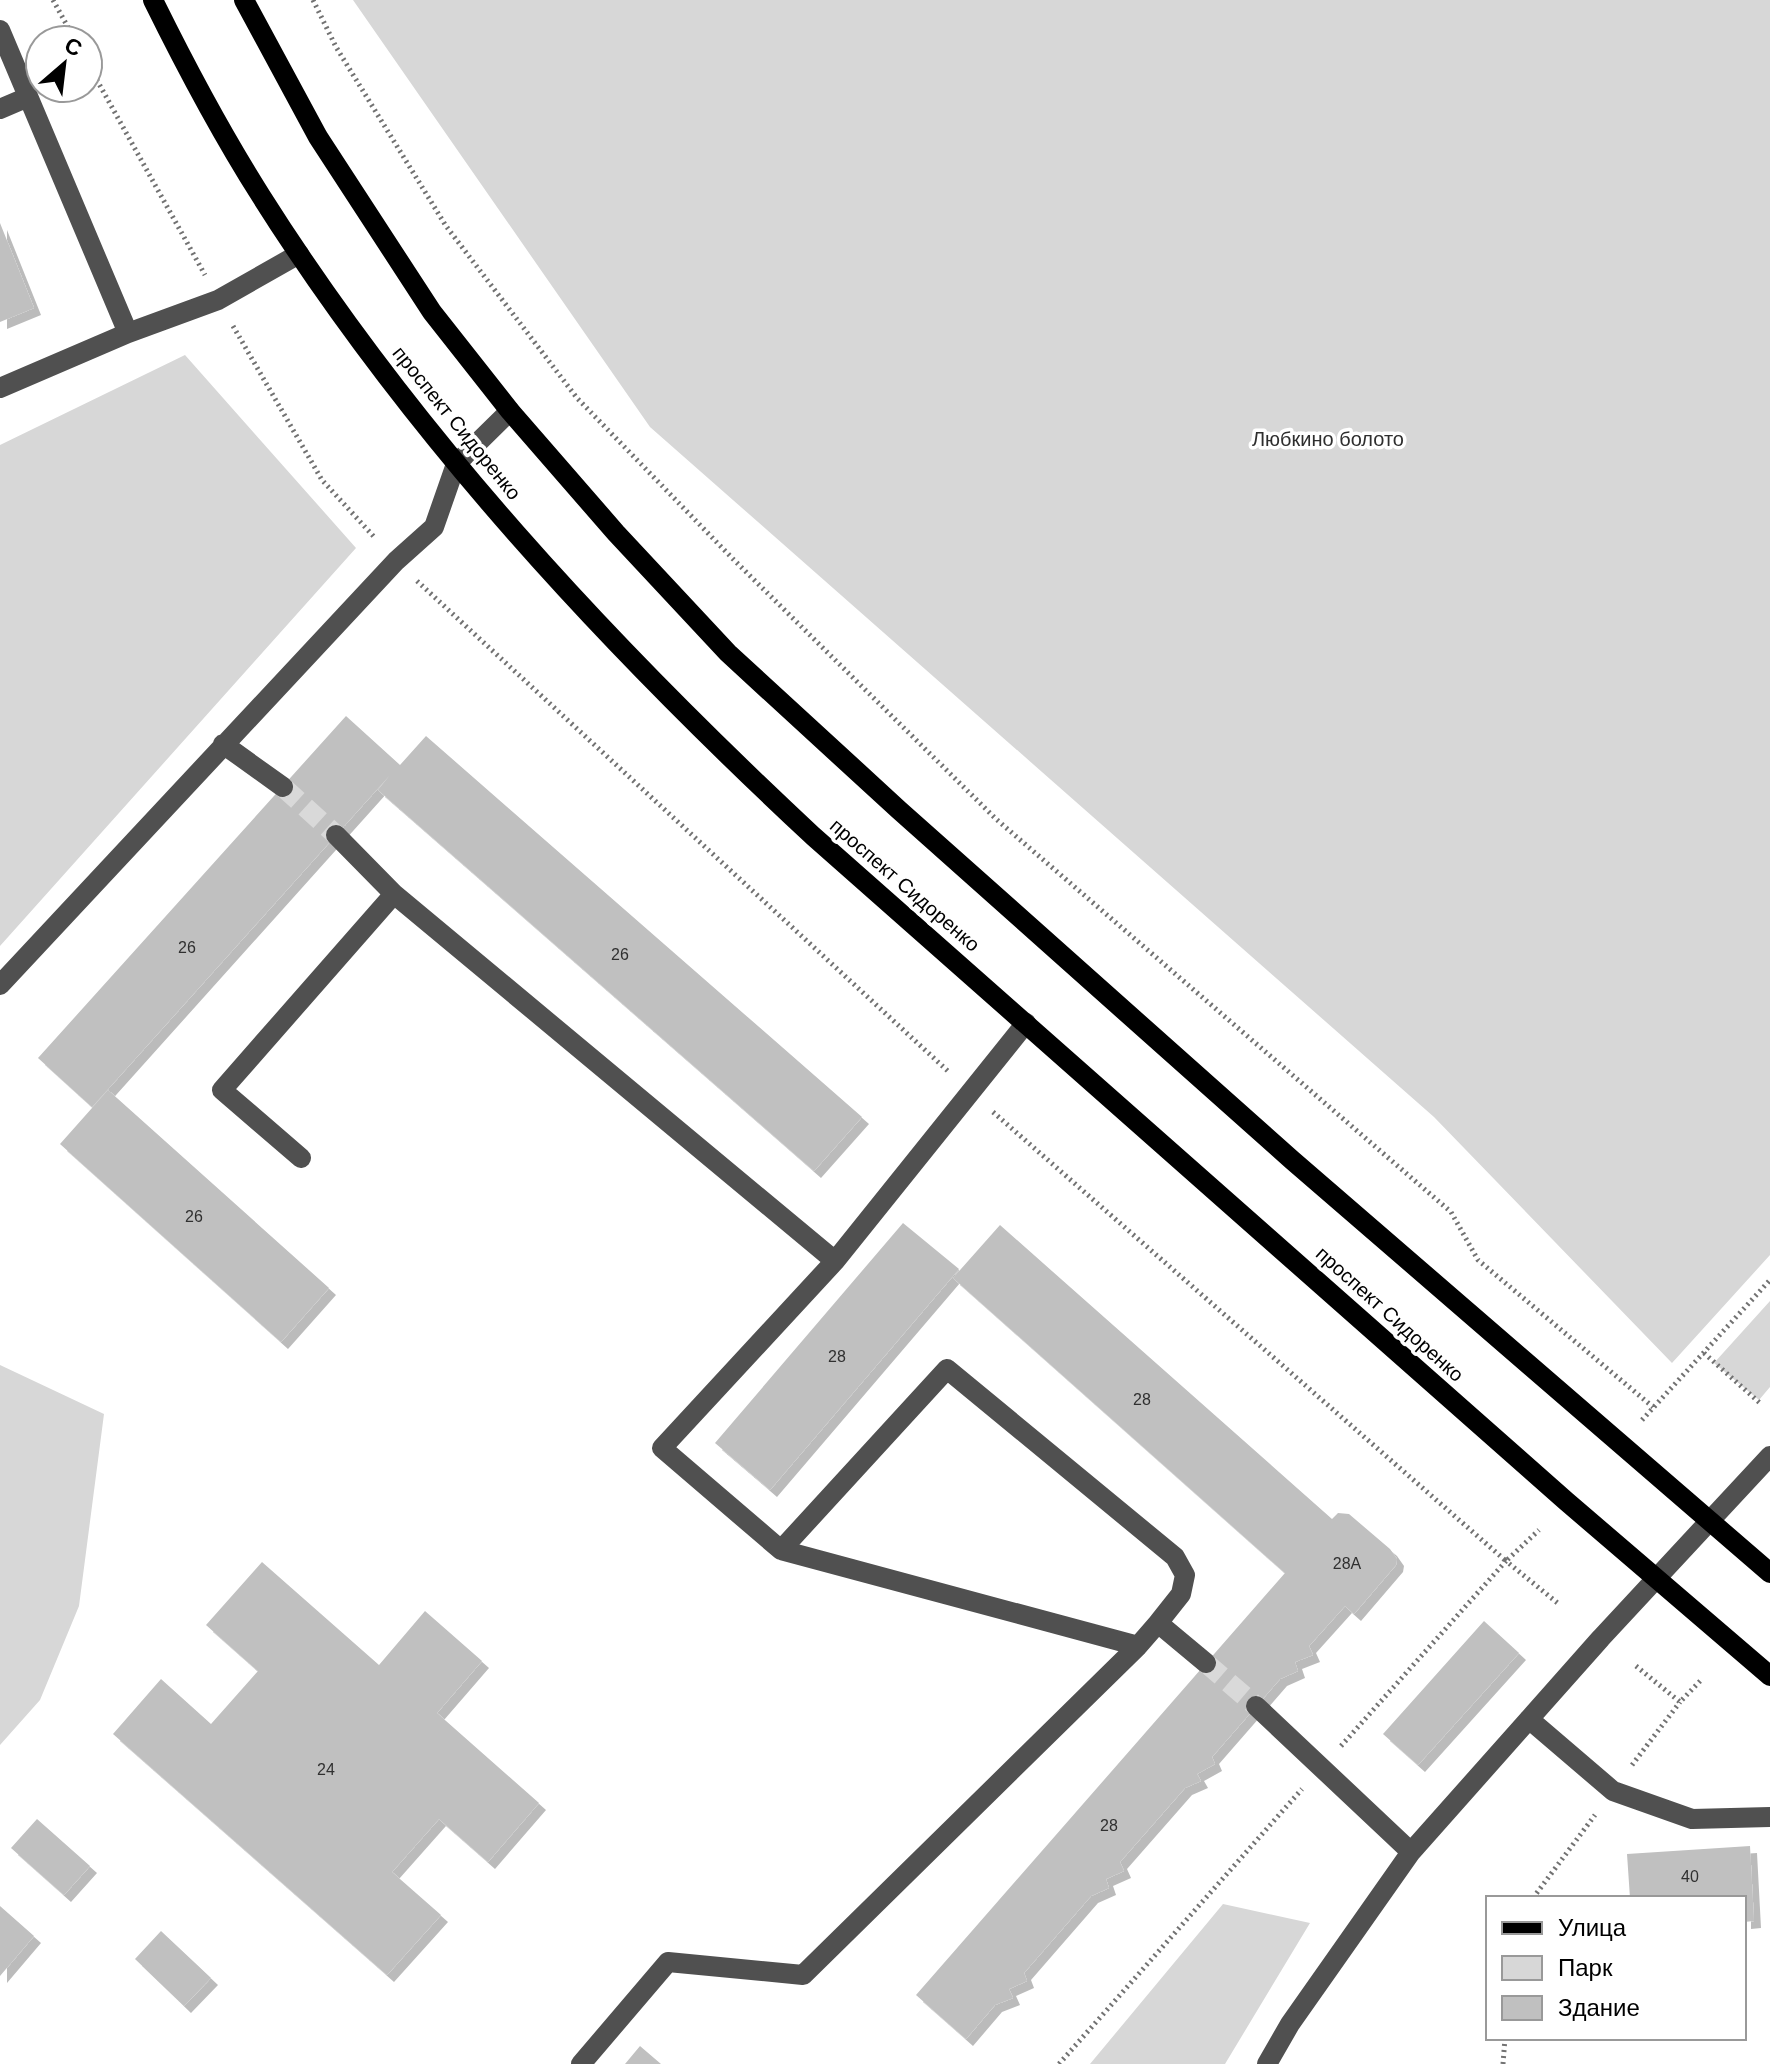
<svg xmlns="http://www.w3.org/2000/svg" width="1770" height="2064" font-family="Arial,sans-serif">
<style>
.green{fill:#d7d7d7}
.building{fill:#c0c0c0;filter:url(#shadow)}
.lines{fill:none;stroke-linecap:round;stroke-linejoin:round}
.minor-tunnel{stroke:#d9d9d9;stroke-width:20;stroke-dasharray:20 10;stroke-linecap:butt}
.path{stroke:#727272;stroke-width:5;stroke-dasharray:2 4;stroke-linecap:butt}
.minor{stroke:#505050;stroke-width:20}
.major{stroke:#000;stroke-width:20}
.labels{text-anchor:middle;stroke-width:7;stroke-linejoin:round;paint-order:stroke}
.number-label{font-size:16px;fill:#303030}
.street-label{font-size:20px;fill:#000;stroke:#fff}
.park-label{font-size:20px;fill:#2e2e2e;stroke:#fff}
</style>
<defs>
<filter id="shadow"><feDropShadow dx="7" dy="7" stdDeviation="0" flood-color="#0004"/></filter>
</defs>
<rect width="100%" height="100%" fill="#fff"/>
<path class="green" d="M353,0H1770V1255L1672,1363L1434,1117L650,427Z
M185,355L356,548L0,946V445Z
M1770,1301V1387L1759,1400L1714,1363Z
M0,1365L104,1414L79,1606L40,1700L0,1745Z
M1223,1904L1310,1923L1225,2064H1090Z"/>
<path class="building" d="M0,223L34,308L0,322Z
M346,716L400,765L426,736L862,1117L814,1171L378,790L390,775L92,1107L38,1058Z
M108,1090L329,1288L281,1342L60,1144Z
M903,1223L959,1269L770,1490L715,1443Z
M1000,1225L1332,1519L1338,1513L1349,1514L1390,1549L1397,1559L1396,1565L1354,1614L1345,1606L1309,1646L1313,1655L1295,1662L1298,1671L1280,1679L1212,1757L1215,1764L1197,1774L1201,1781L1185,1788L1120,1862L1124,1871L1106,1879L1109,1888L1091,1896L1024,1973L1027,1981L1009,1989L1013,1998L995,2005L966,2039L916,1995L1285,1573L953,1278Z
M262,1562L379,1665L425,1611L482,1661L437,1713L539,1803L488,1862L439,1819L392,1872L441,1915L387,1975L113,1734L161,1679L211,1724L258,1671L206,1625Z
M1484,1621L1519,1653L1418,1765L1383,1734Z
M37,1819L90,1866L64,1895L11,1848Z
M1750,1846L1754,1921L1744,1922V1898H1630L1627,1854Z
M0,1906L34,1936L0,1976Z
M161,1931L211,1978L184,2006L135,1959Z
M640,2046L661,2064H625Z"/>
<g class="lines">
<path class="minor-tunnel" d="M283,787L336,835
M1206,1663L1256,1706"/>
<path class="path" d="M53,0L75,40
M313,0L336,47L446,226L577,398L733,559L996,819L1451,1212L1478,1260L1653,1407
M88,64L205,275
M233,326L322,480L376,539
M417,581L950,1073
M993,1112L1506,1561L1539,1530
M1704,1353L1761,1404
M1642,1420L1770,1280
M1636,1666L1680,1702L1702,1679
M1341,1746L1506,1561L1560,1605
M1632,1765L1680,1702
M1533,1898L1595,1815
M1059,2064L1302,1789
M1503,2064L1505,2038"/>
<path class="minor" d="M0,30L128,333L218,300L299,254
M0,109L28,97
M0,388L128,333
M223,744L283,787
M394,894L835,1261
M0,985L396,561L434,527L456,464L510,411
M1026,1023L835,1261L662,1448L781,1550L1138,1646
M301,1158L222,1090L394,894L336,835
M781,1550L947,1369L1175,1557L1185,1575L1181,1594L1158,1623
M1256,1706L1411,1852L1601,1638L1770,1456
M1529,1719L1613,1791L1692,1819L1770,1817
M581,2064L668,1962L803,1975L1138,1646L1158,1623L1206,1663
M1267,2064L1290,2024L1411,1852"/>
<path class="major" d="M153,0C186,67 221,133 261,196C412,435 607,644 813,836L1566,1501L1770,1676
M244,0L318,137L432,312L510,411L616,533L728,653L899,810L1292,1160L1770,1573"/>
</g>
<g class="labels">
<g class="number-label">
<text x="187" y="953">26</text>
<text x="620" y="960">26</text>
<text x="194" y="1222">26</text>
<text x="837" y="1362">28</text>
<text x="1142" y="1405">28</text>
<text x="1347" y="1569">28А</text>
<text x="326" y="1775">24</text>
<text x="1109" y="1831">28</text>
<text x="1690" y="1882">40</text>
</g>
<g class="street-label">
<text transform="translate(457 423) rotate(51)" y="7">проспект Сидоренко</text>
<text transform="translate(905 885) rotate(41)" y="7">проспект Сидоренко</text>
<text transform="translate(1390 1314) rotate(42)" y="7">проспект Сидоренко</text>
</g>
<g class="park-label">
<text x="1328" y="446">Любкино болото</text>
</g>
</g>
<rect x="1486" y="1896" width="260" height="144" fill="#ffffff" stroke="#999999" stroke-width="2"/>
<rect x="1502" y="1922" width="40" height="12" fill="#000000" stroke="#999999" stroke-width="2"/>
<text x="1558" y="1936" font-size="24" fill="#000000">Улица</text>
<rect x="1502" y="1956" width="40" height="24" fill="#d7d7d7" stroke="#999999" stroke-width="2"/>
<text x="1558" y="1976" font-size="24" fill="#000000">Парк</text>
<rect x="1502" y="1996" width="40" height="24" fill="#c0c0c0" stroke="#999999" stroke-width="2"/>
<text x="1558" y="2016" font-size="24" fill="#000000">Здание</text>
<g transform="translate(64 64) rotate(28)"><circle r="38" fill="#ffffff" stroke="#999999" stroke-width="2"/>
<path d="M0-6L14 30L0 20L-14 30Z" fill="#000000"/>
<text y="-12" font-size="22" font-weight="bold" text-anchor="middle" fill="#000000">С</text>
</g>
</svg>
